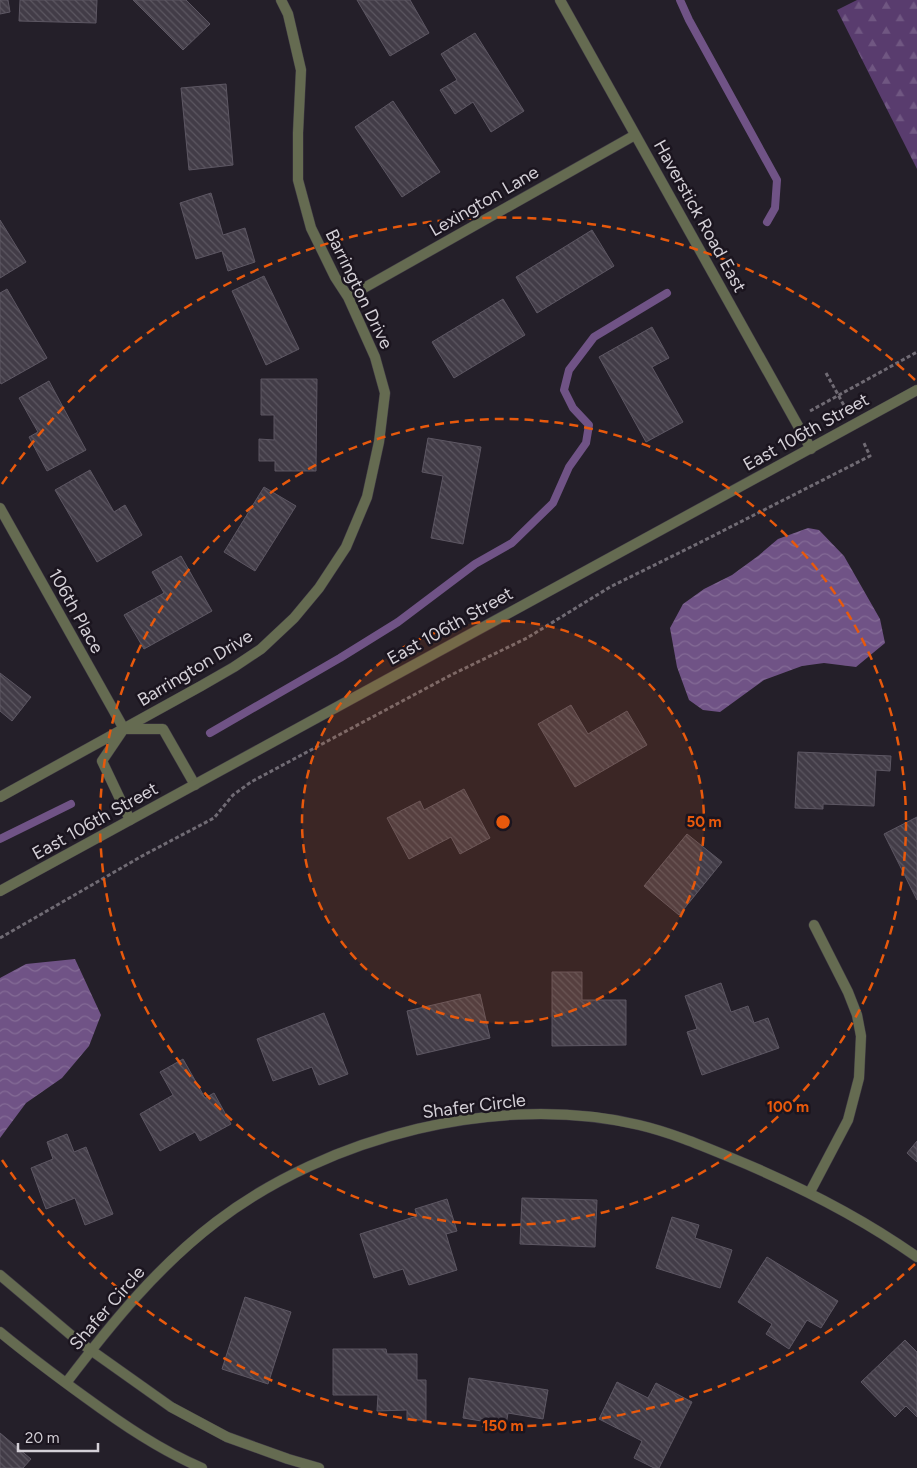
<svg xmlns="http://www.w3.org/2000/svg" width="917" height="1468" font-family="Figtree,sans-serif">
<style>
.forest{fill:url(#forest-firs)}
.water{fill:url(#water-waves)}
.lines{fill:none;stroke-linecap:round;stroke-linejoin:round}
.stream{stroke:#705386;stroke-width:8}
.building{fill:url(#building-back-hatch);stroke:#5d5763}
.minor-casing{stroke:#403b45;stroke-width:11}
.tertiary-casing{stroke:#403b45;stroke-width:11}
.path{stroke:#706b74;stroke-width:3;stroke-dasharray:4 2.5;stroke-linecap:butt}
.minor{stroke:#656b51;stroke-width:10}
.tertiary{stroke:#656b51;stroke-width:10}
.ring{fill:none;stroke:#e8590c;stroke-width:2.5;stroke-dasharray:9 6}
.labels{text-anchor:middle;stroke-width:5;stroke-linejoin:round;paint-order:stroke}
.street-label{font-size:18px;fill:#d4d0d7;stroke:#1b151f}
.centre{fill:#e8590c;stroke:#1b151f;stroke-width:2.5}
.ring-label{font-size:15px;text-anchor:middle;font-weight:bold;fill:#e8590c;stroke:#1b151f;stroke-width:5;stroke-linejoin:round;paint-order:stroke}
</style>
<defs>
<pattern id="forest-firs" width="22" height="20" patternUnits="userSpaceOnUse" patternTransform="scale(1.25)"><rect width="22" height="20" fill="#593c6e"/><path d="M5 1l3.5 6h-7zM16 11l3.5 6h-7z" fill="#705782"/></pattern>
<pattern id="water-waves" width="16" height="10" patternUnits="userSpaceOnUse" patternTransform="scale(1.25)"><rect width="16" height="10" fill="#705386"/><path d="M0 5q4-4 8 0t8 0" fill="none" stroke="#846b96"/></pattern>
<pattern id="building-back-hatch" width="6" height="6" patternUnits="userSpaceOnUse" patternTransform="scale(1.25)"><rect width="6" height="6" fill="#423c47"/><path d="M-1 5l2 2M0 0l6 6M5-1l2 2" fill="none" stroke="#5c5761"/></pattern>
</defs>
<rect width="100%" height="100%" fill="#241f29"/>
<path class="forest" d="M857,0H917V169L837,10Z"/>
<path class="water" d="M808,528L819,530L844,556L880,619L885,643L856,667L824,663L802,666L764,680L720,712L703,710L689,700L677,667L670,628L683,604L704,589L732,575L758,556L778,539Z
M75,959L101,1015L89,1046L62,1078L26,1103L0,1138V978L26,964Z"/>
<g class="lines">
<path class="stream" d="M680,0L689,20L777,180L775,208L767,222
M210,733L340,658L398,622L475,564L512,543L553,503L569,467L586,443L589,425L573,408L564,390L569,370L594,337L667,293
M0,839L71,804"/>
</g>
<path class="building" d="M0,0H8L10,12L0,14Z
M20,0H97L96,23L19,21Z
M133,0H186L210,24L183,50Z
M357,0H410L429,33L390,56Z
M475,33L524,111L491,132L473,102L455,114L440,90L457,80L441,54Z
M226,84L233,165L189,170L181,88Z
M393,101L440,172L402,197L355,127Z
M211,193L223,235L245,228L255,262L228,271L222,251L196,259L180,203Z
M0,220L26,262L0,278Z
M592,230L614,266L537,313L516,277Z
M264,276L299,349L266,365L232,291Z
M7,289L47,358L1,384L0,382V293Z
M503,299L525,335L454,378L432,342Z
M652,327L669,358L652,367L683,422L646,442L599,357Z
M261,379H317L316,471H275V461H259V439L274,440V415H261Z
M49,381L86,450L47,471L29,437L38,432L19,398Z
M428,438L481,447L463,544L431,538L443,476L422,472Z
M90,470L114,512L125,505L142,535L97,562L55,490Z
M264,487L296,506L255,571L224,552Z
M181,556L212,611L144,649L124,615L164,593L152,572Z
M0,673L31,697L12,721L0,711Z
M571,705L588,734L627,711L647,745L575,787L538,724Z
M798,752L891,756L890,771L876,770L874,806L823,804V809L795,808Z
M464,789L490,838L460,854L451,837L409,859L387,818L420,801L424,810Z
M917,817V900L884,834Z
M687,834L722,862L679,915L644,886Z
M552,972H582V1000H626V1045L552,1046Z
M721,983L731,1012L748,1006L754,1023L768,1018L779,1048L702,1075L687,1032L697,1029L685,996Z
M480,994L490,1038L417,1055L407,1011Z
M324,1013L348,1074L319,1085L312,1067L273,1081L257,1039Z
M183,1059L205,1098L214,1093L231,1124L200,1141L195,1132L160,1151L140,1114L173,1095L160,1072Z
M67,1134L74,1152L86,1147L113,1214L85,1225L75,1198L46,1209L31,1168L53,1159L47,1142Z
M917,1141V1162L907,1153Z
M522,1198L597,1200L595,1247L520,1244Z
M447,1199L457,1231L446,1234L457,1270L409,1285L403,1269L374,1278L360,1234L417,1216L415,1209Z
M672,1217L699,1225L695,1238L732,1250L720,1288L656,1268Z
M767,1257L838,1301L821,1328L807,1320L789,1349L766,1334L772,1324L738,1302Z
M245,1297L291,1312L268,1384L222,1369Z
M905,1340L917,1352V1417L906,1406L895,1417L861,1382Z
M333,1349H386L387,1354H417V1380H426V1420H407V1410L377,1411L378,1395H333Z
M469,1378L548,1390L543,1419L508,1413L506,1425L463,1418Z
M617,1382L648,1398L656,1383L692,1402L659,1468H654L634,1458L642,1441L599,1419Z
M0,1433L31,1459L23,1468H0Z"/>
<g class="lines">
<g class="minor-casing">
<path id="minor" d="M560,0L811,449
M348,297L635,135
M0,508L124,729
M125,729H163L195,785
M123,730L102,761L130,820
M0,797L201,686L234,667L261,649L294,618L319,588L346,547L367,497L379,442L385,393L375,357L348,297L335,277L311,228L298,180V133L301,70L288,14L281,0
M810,1192L848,1120L859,1078L861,1036L857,1015L848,992L814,925
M0,1275L78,1341L171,1407L227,1437L288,1459L319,1468
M0,1332C28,1355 56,1376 85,1397C122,1424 160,1450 202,1468
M66,1383C111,1324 157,1267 216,1222C328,1136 500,1092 639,1125C669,1132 698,1144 727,1156C793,1183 858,1215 917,1257"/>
</g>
<g class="tertiary-casing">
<path id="tertiary" d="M0,891L917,390"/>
</g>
<path class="path" d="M826,373L846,409
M810,411L917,352
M0,938L142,856L214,818L233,795L251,782L451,675L527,638L610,587L699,543L870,456L863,441"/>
<use href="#minor" class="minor"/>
<use href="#tertiary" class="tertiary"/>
</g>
<circle cx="503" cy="822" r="201" fill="#e8590c" fill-opacity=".12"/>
<g class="ring">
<circle cx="503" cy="822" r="201"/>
<circle cx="503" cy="822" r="403"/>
<path d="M915 1264A604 604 0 0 1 2 1160M2 484A604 604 0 0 1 915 380"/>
</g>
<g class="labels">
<g class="street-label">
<text transform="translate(484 201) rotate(-30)" y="6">Lexington Lane</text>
<text transform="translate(700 216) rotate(61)" y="6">Haverstick Road East</text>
<text transform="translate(359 289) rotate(64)" y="6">Barrington Drive</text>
<text transform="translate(806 432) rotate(-29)" y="6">East 106th Street</text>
<text transform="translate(76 611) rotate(61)" y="6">106th Place</text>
<text transform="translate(450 626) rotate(-29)" y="6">East 106th Street</text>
<text transform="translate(195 668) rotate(-31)" y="6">Barrington Drive</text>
<text transform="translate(95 821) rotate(-29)" y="6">East 106th Street</text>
<text transform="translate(474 1106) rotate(-7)" y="6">Shafer Circle</text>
<text transform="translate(107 1308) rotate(-49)" y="6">Shafer Circle</text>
</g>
</g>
<circle cx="503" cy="822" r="8" class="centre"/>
<g class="ring-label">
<text x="704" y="827">50 m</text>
<text x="788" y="1112">100 m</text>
<text x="503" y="1431">150 m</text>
</g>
<path d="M18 1443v8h80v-8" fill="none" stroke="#d4d0d7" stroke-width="2.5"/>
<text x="25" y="1443" font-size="15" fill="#d4d0d7" stroke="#1b151f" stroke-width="4" paint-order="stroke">20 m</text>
</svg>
